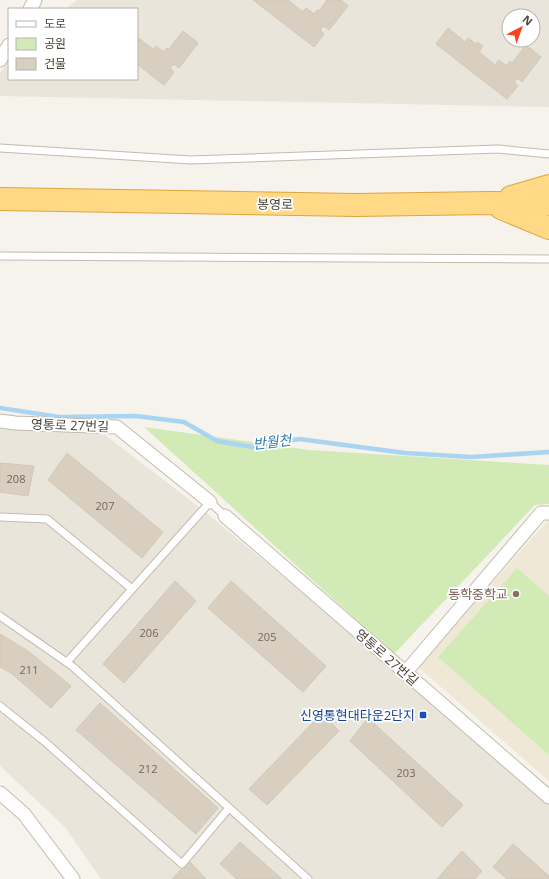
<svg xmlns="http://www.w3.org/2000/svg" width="549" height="879" font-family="'Open Sans','Noto Sans KR',sans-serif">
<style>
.residential{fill:#eae5da;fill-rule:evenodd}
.education{fill:#efe8d6}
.green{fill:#d2eab5}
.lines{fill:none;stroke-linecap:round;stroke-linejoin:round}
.stream{stroke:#a9d4f2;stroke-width:4.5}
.building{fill:#d8cfc1;stroke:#d3c7b4}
.service-casing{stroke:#c2bbae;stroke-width:9}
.minor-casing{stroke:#c2bbae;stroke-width:15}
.trunk-casing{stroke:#e0a43c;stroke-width:24}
.service{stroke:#fff;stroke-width:7}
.minor{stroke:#fff;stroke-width:13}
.trunk{stroke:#ffd985;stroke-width:22}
.education-dot{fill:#8d6e63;stroke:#fff;stroke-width:1.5}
.transit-dot{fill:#1a4fb4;stroke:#fff;stroke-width:1.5}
.labels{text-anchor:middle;stroke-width:3.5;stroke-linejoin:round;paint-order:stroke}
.number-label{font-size:11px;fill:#6e675b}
.street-label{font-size:13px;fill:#4b4439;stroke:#fff}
.education-label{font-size:13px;fill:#785e54;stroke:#fff;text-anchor:end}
.transit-label{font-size:13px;fill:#164399;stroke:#fff;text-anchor:end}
.water-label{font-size:14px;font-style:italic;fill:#2e7ab2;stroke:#fff}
</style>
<rect width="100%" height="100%" fill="#f6f3ec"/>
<path class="residential" d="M77,0H549V107L0,96V73L9,59V79H137V9H66ZM509,16H533V40H509Z
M0,420L105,435L203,510L549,799V879H101L64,826L0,766Z"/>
<path class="education" d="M548,520H549V781L418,667Z"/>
<path class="green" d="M144,427L309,450L549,465V504L535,505L394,654Z
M517,568L549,596V755L438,657Z"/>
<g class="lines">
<path class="stream" d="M0,408L59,417L136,416L184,422L217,441L252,447L299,439L405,453L471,457L549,452"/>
</g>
<path class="building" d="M253,0H288L303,12L306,8L314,14L317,10L319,11L327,0H341L348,6L329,30L324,26L320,30L324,34L314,47Z
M448,28L463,40V41L464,43L468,38L476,44L477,42L483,46L479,52L495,65L499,60L507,66L510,61L512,63L526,45L541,57L522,82L517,78L514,82L518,86L507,99L436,44Z
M183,31L198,43L179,68L174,64L170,68L174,72L164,85L137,64V37L153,49L156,46L164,52L167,48L169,49Z
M67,453L163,532L142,558L48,480Z
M0,463L34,466L28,496L0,492Z
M175,581L196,601L124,683L103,664Z
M231,581L326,666L303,692L208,608Z
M0,634L28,651L71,686L51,708L11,673L0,667Z
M100,703L218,808L196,834L76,730Z
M322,713L339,731L267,805L249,789Z
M368,718L463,805L442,827L350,741Z
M240,842L282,879H237L220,864Z
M513,844L549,876V879H507L493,867Z
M462,851L482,871L475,879H437Z
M189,861L206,879H172Z"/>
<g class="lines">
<g class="service-casing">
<path id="service" d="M0,148L191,160L498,149L549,154
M0,256L549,259
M0,517L47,519L132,589
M0,616L72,666L308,879
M67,662L210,502L225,516
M0,706L44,741L182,864L229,808"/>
</g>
<g class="minor-casing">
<path id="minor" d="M30,9L35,0
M0,60L9,45
M0,421L15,423L117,427L210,502
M225,516L549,797
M405,673L541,513H549
M0,793L24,814L73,879"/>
</g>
<g class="trunk-casing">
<path id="trunk" d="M511,197L549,186
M0,199L355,205L489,203L549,204
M501,208L549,228"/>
</g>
<use href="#service" class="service"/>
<use href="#minor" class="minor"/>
<use href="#trunk" class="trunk"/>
</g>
<circle class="education-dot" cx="516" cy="594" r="4"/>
<rect class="transit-dot" x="419" y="711" width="8" height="8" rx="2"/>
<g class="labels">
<g class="number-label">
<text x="16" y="483">208</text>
<text x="105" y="510">207</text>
<text x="149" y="637">206</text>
<text x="267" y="641">205</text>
<text x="29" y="674">211</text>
<text x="148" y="773">212</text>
<text x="406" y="777">203</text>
</g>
<g class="street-label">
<text transform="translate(275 204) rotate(1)" y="5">봉영로</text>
<text transform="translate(70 425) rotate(2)" y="5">영통로 27번길</text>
<text transform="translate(387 657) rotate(41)" y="5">영통로 27번길</text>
</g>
<g class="education-label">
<text x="508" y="599">동학중학교</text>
</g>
<g class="transit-label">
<text x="415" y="720">신영통현대타운2단지</text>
</g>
<g class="water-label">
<text transform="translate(272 442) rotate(-7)" y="5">반월천</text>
</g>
</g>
<rect x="8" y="8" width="130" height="72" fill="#ffffff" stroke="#b7b4b0"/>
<rect x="16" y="21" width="20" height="6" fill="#ffffff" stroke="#b7b4b0"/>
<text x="44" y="28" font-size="12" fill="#4b4439">도로</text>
<rect x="16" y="38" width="20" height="12" fill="#d2eab5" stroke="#b7b4b0"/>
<text x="44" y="48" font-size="12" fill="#4b4439">공원</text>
<rect x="16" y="58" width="20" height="12" fill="#d8cfc1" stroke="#b7b4b0"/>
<text x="44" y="68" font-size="12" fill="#4b4439">건물</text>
<g transform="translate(521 28) rotate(41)"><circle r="19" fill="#ffffff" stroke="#b7b4b0"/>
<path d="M0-3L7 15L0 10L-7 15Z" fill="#fc3f1d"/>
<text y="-6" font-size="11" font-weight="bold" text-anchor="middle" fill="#4b4439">N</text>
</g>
</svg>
